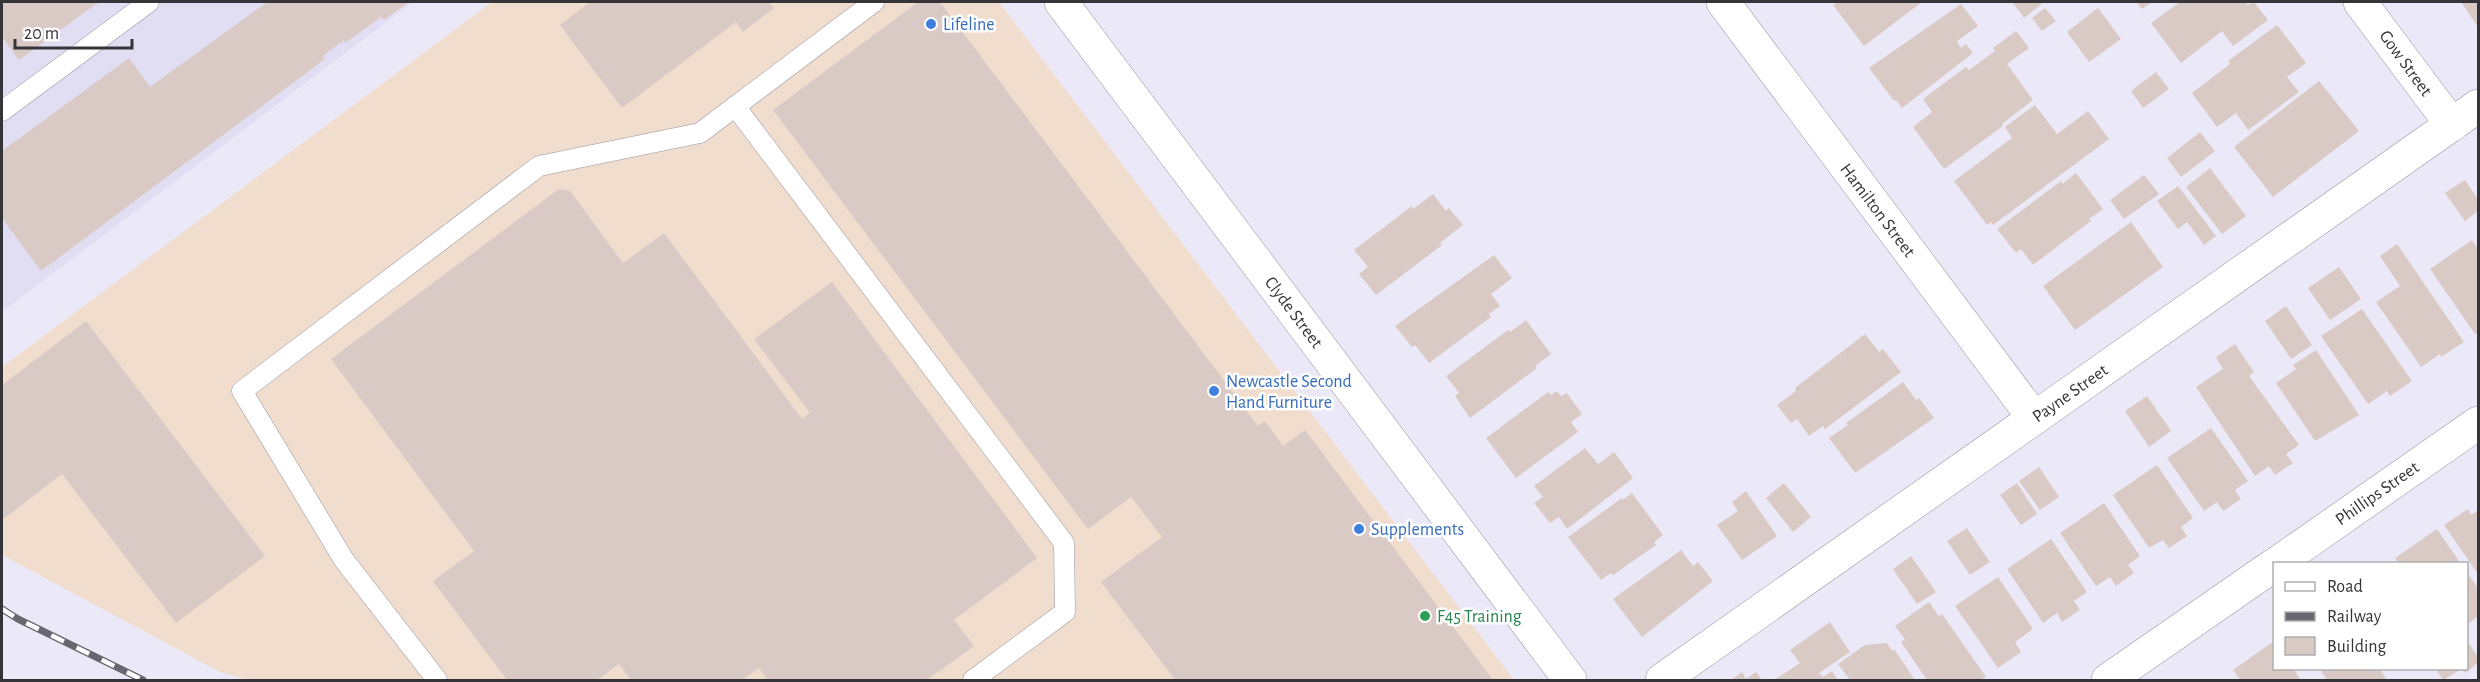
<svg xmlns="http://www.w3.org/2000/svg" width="2480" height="682" font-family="'Alegreya Sans',sans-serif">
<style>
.commercial{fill:#f1ddce}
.built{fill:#e1def4}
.building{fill:#dacac5}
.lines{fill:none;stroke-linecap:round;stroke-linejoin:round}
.service-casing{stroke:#9795a2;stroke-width:21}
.minor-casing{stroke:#9795a2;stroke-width:34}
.tertiary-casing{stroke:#9795a2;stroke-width:34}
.service{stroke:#fff;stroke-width:20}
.minor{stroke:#fff;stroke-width:33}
.tertiary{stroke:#fff;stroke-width:33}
.rail-casing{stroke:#68666e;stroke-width:7}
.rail{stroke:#fff;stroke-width:4.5;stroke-dasharray:14;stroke-linecap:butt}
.shop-dot{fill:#3f7fe0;stroke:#fff;stroke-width:2}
.leisure-dot{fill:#2e9e5b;stroke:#fff;stroke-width:2}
.labels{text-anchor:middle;stroke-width:5;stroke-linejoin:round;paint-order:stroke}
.shop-label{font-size:18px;fill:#366cbe;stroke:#fff;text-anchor:start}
.street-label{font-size:18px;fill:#353439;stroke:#fff}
.leisure-label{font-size:18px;fill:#27864d;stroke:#fff;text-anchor:start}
</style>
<rect width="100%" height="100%" fill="#ebe9f8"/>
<path class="commercial" d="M492,2H999L1514,680H247L220,672L2,555V367Z"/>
<path class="built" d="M2,2H413L2,312Z"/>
<path class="building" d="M2,2H99L19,60L2,37Z
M267,2H409L384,20L381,17L345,43L344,40L323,56L325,59L41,271L2,218V151L129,58L150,87Z
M590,2H769L774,8L743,32L736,22L622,108L560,25Z
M918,2H940L1258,426L1265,421L1283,446L1305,430L1493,680H1175L1101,582L1162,537L1131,497L1088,529L773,110Z
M1838,2H1922L1864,46L1833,5Z
M2012,2H2040L2042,4L2024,18Z
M2136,2H2152L2142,9Z
M2180,2H2245L2248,5L2254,2L2268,20L2233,46L2222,31L2181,63L2151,23Z
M2461,2H2478V27Z
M1961,4L1978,26L1957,41L1961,48L1966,44L1973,53L1902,108L1896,100L1894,101L1869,68Z
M2045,8L2056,21L2042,31L2032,18Z
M2098,8L2121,39L2089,62L2067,32Z
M2277,25L2306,63L2287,77L2299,92L2248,130L2236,113L2217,127L2192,93L2230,64L2228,61Z
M2016,31L2029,48L2007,64L2033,100L2002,124L2003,126L1944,169L1913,127L1932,112L1923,99L1966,67L1969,70L1995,51L1993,48Z
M2156,72L2169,89L2143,108L2131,91Z
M2319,81L2359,131L2273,197L2234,147Z
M2035,105L2057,134L2088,111L2109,139L1993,225L1991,222L1987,225L1954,181L2012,138L2005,127Z
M2200,132L2215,151L2181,177L2167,158Z
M2210,168L2246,216L2222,234L2186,187Z
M2076,173L2103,209L2089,219L2091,221L2033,265L2021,249L2016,253L1997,229L2061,181L2062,184Z
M2144,175L2159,194L2124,219L2110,200Z
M2465,180L2478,199V211L2465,221L2445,193Z
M2178,186L2216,236L2204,245L2187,222L2178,229L2157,201Z
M559,189L570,191L623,263L664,233L802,419L810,413L754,339L832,282L1037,558L954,620L974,646L927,680H768L759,668L742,680H631L619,664L597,680H507L433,581L474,551L331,359Z
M1433,194L1446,211L1449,208L1463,225L1440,243L1442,245L1376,295L1359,274L1368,267L1354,250L1412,206L1413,209Z
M2131,222L2163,267L2075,330L2043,286Z
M2472,240L2478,249V332L2475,334L2430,269Z
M2397,244L2464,342L2441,357L2440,354L2421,367L2376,302L2400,286L2380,256Z
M1494,255L1512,278L1491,294L1500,306L1489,314L1491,317L1429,363L1415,345L1412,347L1395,326Z
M2339,267L2361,299L2330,320L2308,288Z
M2286,306L2312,345L2291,359L2265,321Z
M2362,309L2412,381L2390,396L2387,391L2368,404L2321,336Z
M1526,320L1551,354L1535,366L1537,368L1470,418L1455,396L1459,393L1446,376L1508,330L1510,332Z
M86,321L265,556L176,623L62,474L2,520V385Z
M1865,334L1879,352L1883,349L1901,372L1825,429L1823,426L1809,436L1797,419L1791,423L1777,405L1796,391L1795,388Z
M2235,344L2254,372L2249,376L2299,445L2286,454L2293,463L2275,475L2269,466L2255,476L2196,387L2223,369L2216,357Z
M2316,350L2359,415L2315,441L2276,383L2296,369L2293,365Z
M1903,382L1916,400L1919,398L1934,418L1855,473L1829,438L1848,425L1846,423Z
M1557,391L1561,396L1567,393L1582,414L1571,422L1578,432L1516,478L1486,438L1548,392L1551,395Z
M2147,396L2171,431L2149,447L2125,411Z
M2211,428L2248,481L2235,490L2241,499L2223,511L2217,502L2204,511L2167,458Z
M1585,448L1598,464L1614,452L1633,478L1567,529L1559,517L1550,523L1534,503L1543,497L1534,486Z
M2157,465L2193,518L2181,527L2187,536L2169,548L2163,540L2149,548L2113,495Z
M2039,467L2059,497L2040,510L2019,481Z
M1784,483L1811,517L1793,532L1766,498Z
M2017,483L2037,514L2021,525L2000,495Z
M1746,491L1777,536L1742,560L1717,525L1738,511L1732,502Z
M1632,493L1663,535L1654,542L1656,545L1613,575L1611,573L1601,580L1568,537L1622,498L1623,500Z
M2104,503L2140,556L2128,565L2134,573L2116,586L2110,577L2096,586L2060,533Z
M2468,509L2471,515L2478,510V574L2444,525Z
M1967,528L1990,562L1970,575L1947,541Z
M2437,529L2461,564H2399L2395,558Z
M2051,539L2087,592L2074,601L2080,610L2062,622L2057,613L2043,623L2007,569Z
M1681,550L1693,566L1698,562L1713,581L1642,637L1613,599Z
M1911,556L1936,592L1917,604L1893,569Z
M2466,571L2478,588V616L2468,624Z
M1998,577L2033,629L2015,642L2021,652L1998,668L1955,606Z
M1929,602L1939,616L1942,614L1986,677L1980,680H1927L1901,642L1905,639L1895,626Z
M1830,622L1850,652L1819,673L1823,677L1832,671L1838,680H1774L1800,663L1790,650Z
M2466,639L2478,657V663L2465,673L2461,668H2466Z
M2274,641V668H2293L2301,680H2240L2233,670Z
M1887,643L1892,651L1894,649L1915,680H1850L1838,664L1865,645Z
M2319,668H2379L2387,680H2327Z
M2435,668H2459L2460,670L2443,680Z
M1742,672L1746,679L1756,672L1762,680H1731Z"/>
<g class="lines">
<g class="service-casing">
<path id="service" d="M735,106L1064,543L1065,612L973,680
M2,111L149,2
M437,680L344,560L242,391L539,166L700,133L874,2"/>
</g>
<g class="minor-casing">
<path id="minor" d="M1723,2L2034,418
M2360,2L2452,125
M2276,564L2478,423
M1662,680L2478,106
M2108,680L2274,565"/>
</g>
<g class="tertiary-casing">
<path id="tertiary" d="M1061,2L1570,680"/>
</g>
<use href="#service" class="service"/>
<use href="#minor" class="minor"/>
<use href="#tertiary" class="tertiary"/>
<g class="rail-casing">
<path id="rail" d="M2,609L18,619L143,680"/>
</g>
<use href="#rail" class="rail"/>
</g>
<g class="shop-dot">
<circle cx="931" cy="24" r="6"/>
<circle cx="1214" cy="391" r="6"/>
<circle cx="1359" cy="529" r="6"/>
</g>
<circle class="leisure-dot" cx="1425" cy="616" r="6"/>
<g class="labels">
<g class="shop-label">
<text x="943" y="30">Lifeline</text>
<text x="1226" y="387">Newcastle Second<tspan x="1226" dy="21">Hand Furniture</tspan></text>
<text x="1371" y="535">Supplements</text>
</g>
<g class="street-label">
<text transform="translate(2406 63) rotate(54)" y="6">Gow Street</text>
<text transform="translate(1878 210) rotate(53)" y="6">Hamilton Street</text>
<text transform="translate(1294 312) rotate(53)" y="6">Clyde Street</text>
<text transform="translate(2070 393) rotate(-35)" y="6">Payne Street</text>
<text transform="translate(2377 493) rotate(-35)" y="6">Phillips Street</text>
</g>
<g class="leisure-label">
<text x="1437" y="622">F45 Training</text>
</g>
</g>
<rect width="2480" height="682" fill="none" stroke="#353439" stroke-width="6"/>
<rect x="2273" y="562" width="195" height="108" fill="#ffffff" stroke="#aeaeb0" stroke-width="1.5"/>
<rect x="2285" y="582" width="30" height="9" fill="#ffffff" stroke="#aeaeb0" stroke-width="1.5"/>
<text x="2327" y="592" font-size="18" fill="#353439">Road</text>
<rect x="2285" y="612" width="30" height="9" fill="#68666e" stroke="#aeaeb0" stroke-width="1.5"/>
<text x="2327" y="622" font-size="18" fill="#353439">Railway</text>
<rect x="2285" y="637" width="30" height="18" fill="#dacac5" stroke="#aeaeb0" stroke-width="1.5"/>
<text x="2327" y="652" font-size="18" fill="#353439">Building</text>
<path d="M15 39v9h117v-9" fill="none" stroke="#353439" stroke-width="3"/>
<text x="24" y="39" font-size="18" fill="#353439" stroke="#ffffff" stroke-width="4.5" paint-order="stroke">20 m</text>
</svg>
